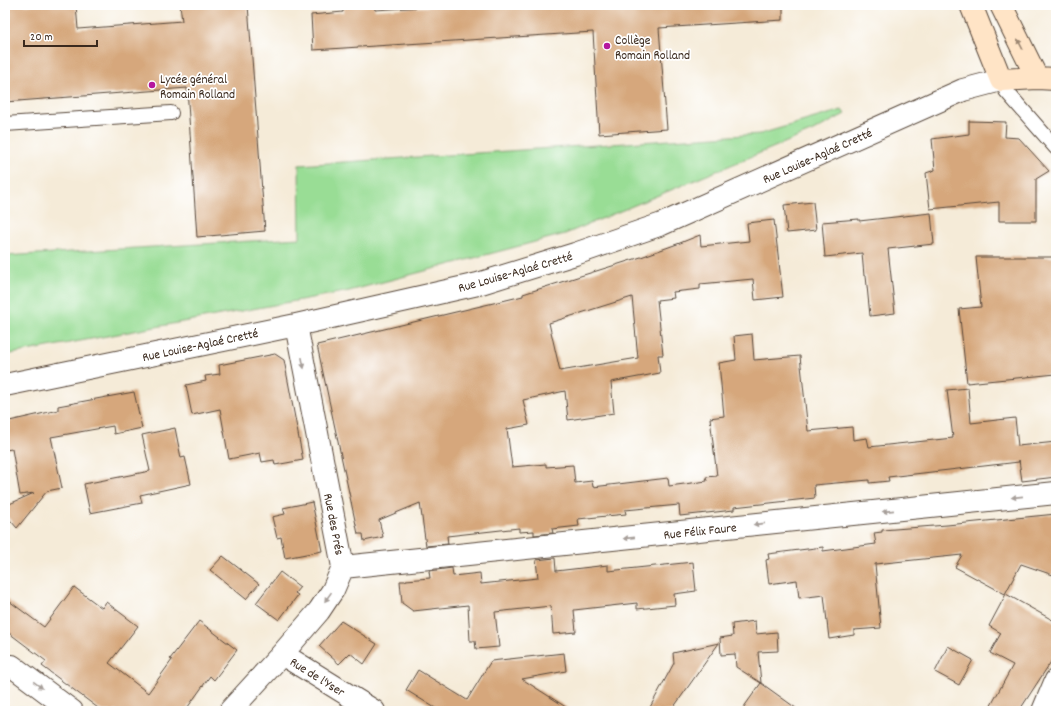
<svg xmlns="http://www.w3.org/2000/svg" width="1061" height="716" font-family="Dekko,sans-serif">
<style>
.green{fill:#99dd95;stroke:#6a845a}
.building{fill:#d6a77b;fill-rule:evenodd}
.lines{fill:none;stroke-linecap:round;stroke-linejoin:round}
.service-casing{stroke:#57473a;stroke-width:16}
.minor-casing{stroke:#57473a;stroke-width:24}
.secondary-casing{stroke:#57473a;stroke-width:24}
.service{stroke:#fff;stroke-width:14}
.minor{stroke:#fff;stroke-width:22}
.secondary{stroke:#ffe4c6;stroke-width:22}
.oneway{fill:#9d8772}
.oneway2{fill:#a79f9a}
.poi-dot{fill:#b5179e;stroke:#fff;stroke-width:1.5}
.labels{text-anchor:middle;stroke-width:3.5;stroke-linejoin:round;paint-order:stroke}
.poi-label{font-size:13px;fill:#3b2a1e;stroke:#fff;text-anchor:start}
.street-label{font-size:13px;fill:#3b2a1e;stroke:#fff}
</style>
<rect width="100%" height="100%" fill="#fff"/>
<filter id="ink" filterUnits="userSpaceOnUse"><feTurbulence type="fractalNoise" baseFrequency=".025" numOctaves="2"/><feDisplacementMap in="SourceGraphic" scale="8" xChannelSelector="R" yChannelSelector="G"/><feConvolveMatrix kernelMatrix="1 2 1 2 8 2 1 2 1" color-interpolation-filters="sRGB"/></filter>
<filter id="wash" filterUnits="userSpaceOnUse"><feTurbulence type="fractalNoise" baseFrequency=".012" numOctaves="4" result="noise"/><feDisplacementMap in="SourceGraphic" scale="16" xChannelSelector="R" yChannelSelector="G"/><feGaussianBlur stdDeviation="0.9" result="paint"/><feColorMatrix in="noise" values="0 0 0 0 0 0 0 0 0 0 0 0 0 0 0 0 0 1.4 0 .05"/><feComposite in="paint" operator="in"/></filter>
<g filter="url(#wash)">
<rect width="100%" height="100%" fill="#f5ebd8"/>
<path class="green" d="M842,110L845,114L813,131L565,234L349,291L5,355V256L300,238L299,165L760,134Z"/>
<g id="blocks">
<path class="building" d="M5,5H76L78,29L182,21L180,5H248L265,231L197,237L187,88L5,102Z
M343,5H374L375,10L439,6V5H783V20L659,28L667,129L599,134L593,32L313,50L311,15L343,12Z
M969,121L1006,122L1005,137L1019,138L1049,171L1036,179V221H999V202L930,209L926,173L935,170L932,139L969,134Z
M813,202L816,230L787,233L784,205Z
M931,213L934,244L888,249L895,313L870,316L866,276H864L862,253L825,257L822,222L859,219V221Z
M774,220L783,297L755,300L753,279L700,284V289L673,292L674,298L657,300L663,355H658L660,373L611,382L614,413L568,420L565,391L523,400L529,425L507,429L512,467L546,464V467L573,465L575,483L592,481L593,487L668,478L669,486L707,481L706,477L717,476L710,418L724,416L719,363L736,360L734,336L752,334L754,360L800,356L808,431L852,427L853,440L867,438L869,447L953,438L947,390L968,388L971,423L1015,418L1018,446L1056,442V477L1022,481L1019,460V462L888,477L889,481L869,483V480L814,485L815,498L734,507V510L680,516L679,505L625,510L626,514L578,519L579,526L552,529L553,533L534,535V531L519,532V528L447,536L448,544L426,546L420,503L379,520L383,537L364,541L363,534H358L317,345L523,296V294L641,257L680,243L700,235L701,246L749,241L747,223ZM632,297L638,358L560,371L549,323Z
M976,257H1056V374L967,383L959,309L981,307Z
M275,354L284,360L303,460L275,465L274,460L262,462L260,453L229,459L220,409L192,415L186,385L206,381L205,376L220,374L219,365Z
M134,392L142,428L114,434L113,426L51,437L62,488L47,491L17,528L5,514V506L34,493L20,495L12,449L5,450V422L58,410V406Z
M175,428L181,458L185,457L191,484L140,495L142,503L90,513L84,484L150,471L142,435Z
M312,502L322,551L285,558L281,537L277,538L272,517L285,514L283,508Z
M1056,514V564L1053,575L1021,564L1005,594L955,567L962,555L875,564L881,628L854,630V635L829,639L824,595L799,598L797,580L769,584L766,560L769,559L768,554L823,547V551L876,544L874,533L882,532V530L947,525Z
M223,556L259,584L246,599L210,570Z
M555,558L556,571L608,565V571L693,562L696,591L674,594L675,605L637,609V603L574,610L576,632L553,634L551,606L495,612L499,647L476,649L475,641H470L468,605L413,611L402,603L400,581H406V580L430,578L429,571L452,568L453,576L480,573L481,584L538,578L536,560Z
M280,572L300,587L295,593L298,595L279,620L256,603Z
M74,587L102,608L106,602L138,626L109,663L148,693L172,660L170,659L199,621L237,650L214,680L210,676L185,711H102L42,666L46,661L5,630V598L44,627Z
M1006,594L1056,622V654L1019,711H988L1013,665L990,653L1001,633L989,626Z
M341,621L377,644L364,664L350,653L339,664L319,646Z
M755,621L756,634L777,632L778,651L758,652L761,683L736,667L735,654L721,655L720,638L733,636L732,624Z
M719,643L671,711H648L674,663L673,653Z
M948,646L973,660L959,685L935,672Z
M564,653L566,671L522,679L572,711H440L406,690L418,670L467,700L491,661Z
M761,683L800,711H741Z"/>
</g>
</g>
<g filter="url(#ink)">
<use href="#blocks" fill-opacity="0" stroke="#57473a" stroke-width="1"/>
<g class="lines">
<g class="service-casing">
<path id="service" d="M1006,91L1056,148
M5,124L171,113"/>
</g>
<g class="minor-casing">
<path id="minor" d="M5,385L296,325L478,284L575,254L662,224L963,90L1001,80
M343,567L1056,493
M282,654L374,711
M5,667L12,666L72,711
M230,711L282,654L319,611L333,590L343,567L296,325
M1043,711L1056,680"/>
</g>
<g class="secondary-casing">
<path id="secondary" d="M971,5L1001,80L1037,78L1056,79
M1001,5L1037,78"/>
</g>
<use href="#service" class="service"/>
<use href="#minor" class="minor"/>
<use href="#secondary" class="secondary"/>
</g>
<defs><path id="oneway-solid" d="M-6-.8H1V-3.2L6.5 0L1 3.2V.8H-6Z"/></defs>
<use class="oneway" href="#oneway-solid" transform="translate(1020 44) rotate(-117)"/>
<g class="oneway2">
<use href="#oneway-solid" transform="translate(303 363) rotate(79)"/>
<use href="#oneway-solid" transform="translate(1017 497) rotate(174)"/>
<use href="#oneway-solid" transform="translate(888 511) rotate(174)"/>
<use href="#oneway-solid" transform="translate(759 524) rotate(174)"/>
<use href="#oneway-solid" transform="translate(629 538) rotate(174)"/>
<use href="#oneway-solid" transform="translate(328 597) rotate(125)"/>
<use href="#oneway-solid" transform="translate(38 685) rotate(36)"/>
</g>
</g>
<g class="poi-dot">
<circle cx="607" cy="46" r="4"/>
<circle cx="152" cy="85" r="4"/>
</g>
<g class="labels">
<g class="poi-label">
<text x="615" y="44">Collège<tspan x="615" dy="15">Romain Rolland</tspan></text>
<text x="160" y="83">Lycée général<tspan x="160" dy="15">Romain Rolland</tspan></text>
</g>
<g class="street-label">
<text transform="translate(817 155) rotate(-24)" y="5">Rue Louise-Aglaé Cretté</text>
<text transform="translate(515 271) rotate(-16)" y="5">Rue Louise-Aglaé Cretté</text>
<text transform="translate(200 344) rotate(-12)" y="5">Rue Louise-Aglaé Cretté</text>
<text transform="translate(335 524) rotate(79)" y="5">Rue des Prés</text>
<text transform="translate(700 530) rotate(-6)" y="5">Rue Félix Faure</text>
<text transform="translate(318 676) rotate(32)" y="5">Rue de l'Yser</text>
</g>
</g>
<rect width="1061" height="716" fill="none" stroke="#fff" stroke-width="20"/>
<path d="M24 40v6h73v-6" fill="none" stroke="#3b2a1e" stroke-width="2"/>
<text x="30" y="40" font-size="12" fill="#3b2a1e" stroke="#ffffff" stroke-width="3" paint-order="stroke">20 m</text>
</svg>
